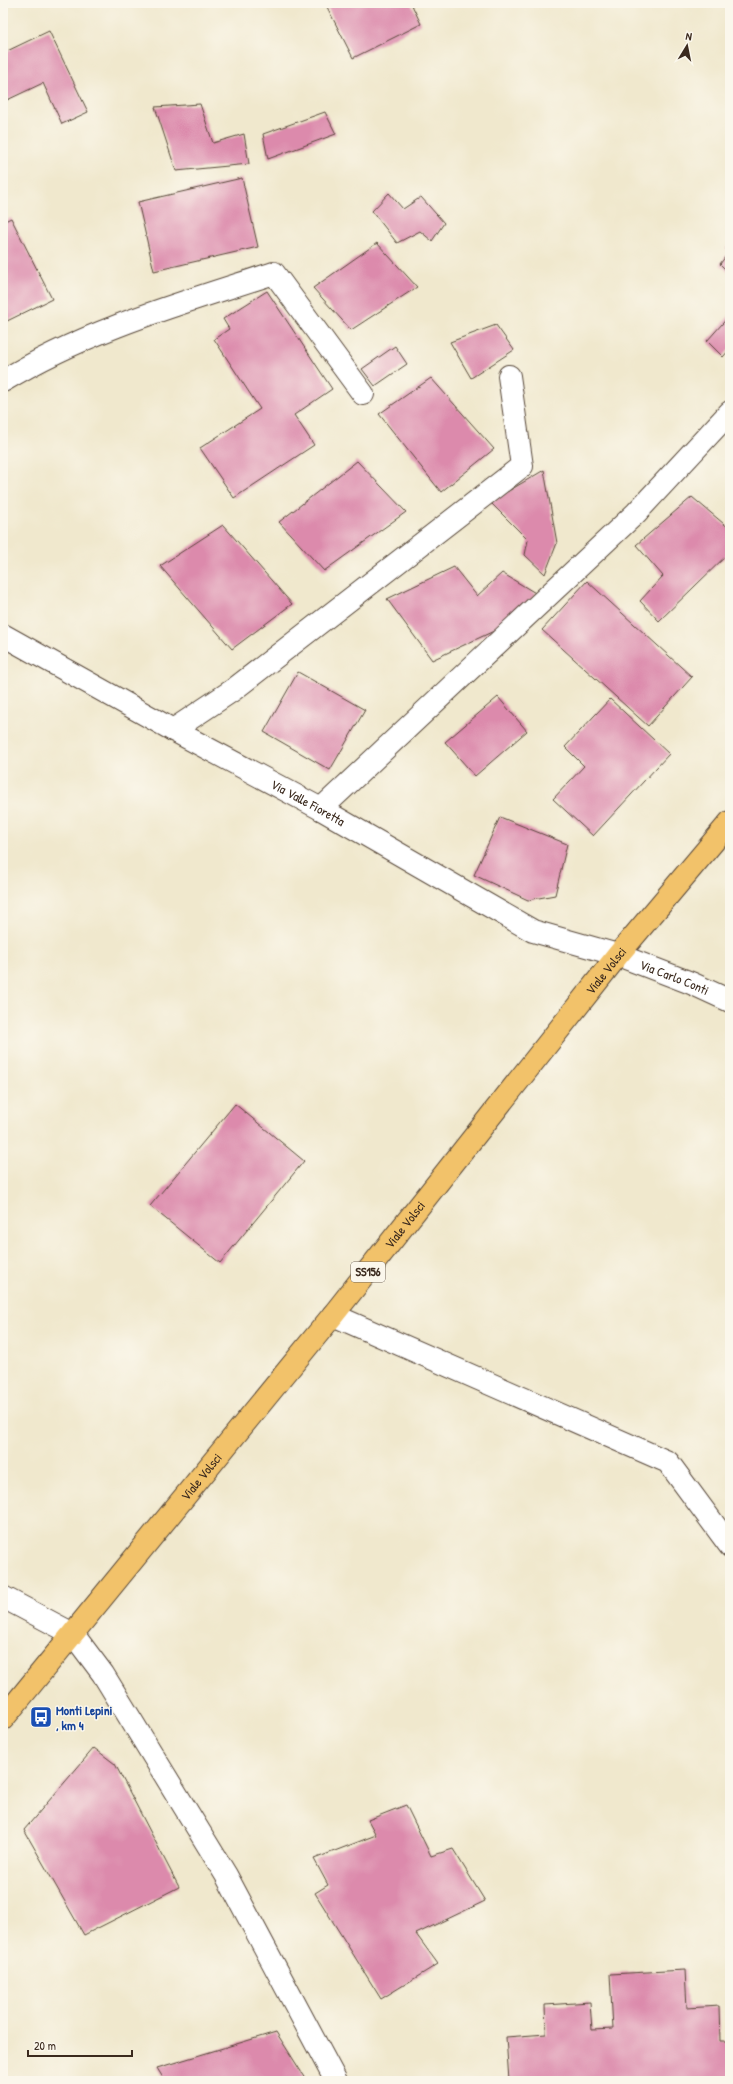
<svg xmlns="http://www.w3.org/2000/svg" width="733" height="2084" font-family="'Patrick Hand',sans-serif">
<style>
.building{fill:#dc8aac}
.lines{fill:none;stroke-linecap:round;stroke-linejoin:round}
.minor-casing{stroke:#564638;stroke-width:24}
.major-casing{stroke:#564638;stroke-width:24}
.minor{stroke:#fff;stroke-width:22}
.major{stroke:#f2c26a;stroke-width:22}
.labels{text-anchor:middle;stroke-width:3;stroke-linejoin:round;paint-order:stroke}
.shield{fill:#fbf7ec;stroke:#75685c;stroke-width:1}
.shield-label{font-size:12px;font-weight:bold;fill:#3b2a1e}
.street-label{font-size:13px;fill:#3b2a1e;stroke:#fbf7ec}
.transit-label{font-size:13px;font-weight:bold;fill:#164399;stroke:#fbf7ec;text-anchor:start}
</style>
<rect width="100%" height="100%" fill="#fbf7ec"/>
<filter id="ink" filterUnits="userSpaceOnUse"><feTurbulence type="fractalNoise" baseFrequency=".025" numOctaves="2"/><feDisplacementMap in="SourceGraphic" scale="8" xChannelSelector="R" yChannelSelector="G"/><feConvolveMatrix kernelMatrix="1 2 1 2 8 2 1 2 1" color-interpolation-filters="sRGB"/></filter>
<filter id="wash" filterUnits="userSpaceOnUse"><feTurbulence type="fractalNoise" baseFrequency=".012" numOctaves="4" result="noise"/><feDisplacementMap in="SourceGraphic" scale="16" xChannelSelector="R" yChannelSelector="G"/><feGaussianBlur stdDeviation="0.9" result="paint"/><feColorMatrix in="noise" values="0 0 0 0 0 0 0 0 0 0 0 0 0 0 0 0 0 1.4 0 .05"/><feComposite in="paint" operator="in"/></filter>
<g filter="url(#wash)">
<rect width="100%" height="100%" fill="#f0e8cd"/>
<g id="blocks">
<path class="building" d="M325,3H411L421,24L353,58Z
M49,31L88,112L62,124L43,83L3,102V53Z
M200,104L213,143L244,134L249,164L176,171L155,107Z
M325,112L336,134L268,159L263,134Z
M242,178L258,247L154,271L138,202Z
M389,193L403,209L421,197L444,223L432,241L420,231L397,243L372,211Z
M11,218L52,299L3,323V222Z
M377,243L417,287L351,330L313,288Z
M730,244V274L720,264L729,252L726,248Z
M267,291L332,389L294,415L314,445L234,498L200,448L260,409L214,339L229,329L223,319Z
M730,315V349L723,357L707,341Z
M496,325L514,350L471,378L450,342Z
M395,346L407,364L375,386L362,369Z
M431,378L494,449L441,492L379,414Z
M357,461L406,512L324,571L279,522Z
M544,470L557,543L545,574L525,555L528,540L490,502Z
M692,497L730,529V552L659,621L640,601L663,576L636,545Z
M223,525L292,604L232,649L160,566Z
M454,567L477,596L502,573L537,594L496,630L432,660L387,599Z
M587,581L692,677L648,726L542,630Z
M298,672L365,710L330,770L264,732Z
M498,697L527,731L475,776L445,742Z
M610,699L669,754L593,836L553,799L584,766L565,747Z
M500,817L567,844L555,895L528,900L474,875Z
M235,1104L304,1161L220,1263L150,1206Z
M94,1748L115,1764L179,1887L84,1935L24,1830Z
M406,1805L431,1856L453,1849L485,1901L416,1934L438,1964L381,1999L315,1893L328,1885L314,1859L376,1835L368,1820Z
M685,1970L687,2008L719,2006L720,2041H730V2081H509L506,2037L546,2034L545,2005L590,2002L592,2030L613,2029L610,1974Z
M276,2032L307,2081H165L157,2068Z"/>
</g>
</g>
<g filter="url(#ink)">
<use href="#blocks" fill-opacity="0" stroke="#564638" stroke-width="1"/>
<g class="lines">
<g class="minor-casing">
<g id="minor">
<path d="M3,381C86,330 182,303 274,273L363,394"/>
<path id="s1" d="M3,635L173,730L321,809L533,931L618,955L691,983L730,1001"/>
<path d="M173,730L233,690L522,466L509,376"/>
<path d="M321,809L636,513L730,412"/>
<path d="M333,1315L668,1462L730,1546"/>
<path d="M3,1597L73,1634L103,1674L226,1875L336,2081"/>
</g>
</g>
<g class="major-casing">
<g id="major">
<path id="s2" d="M3,1719L333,1315L618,955L730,822"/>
</g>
</g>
<use href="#minor" class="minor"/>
<use href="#major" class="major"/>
</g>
</g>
<defs>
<g id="bus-square" transform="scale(1.15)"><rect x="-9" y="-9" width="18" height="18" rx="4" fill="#1a4fb4" stroke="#fbf7ec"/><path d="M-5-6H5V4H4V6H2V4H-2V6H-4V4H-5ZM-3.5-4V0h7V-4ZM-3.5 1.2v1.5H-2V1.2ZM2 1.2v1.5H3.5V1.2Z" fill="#fff"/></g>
</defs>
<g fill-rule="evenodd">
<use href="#bus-square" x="41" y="1717"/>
</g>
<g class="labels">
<rect class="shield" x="351" y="1262" width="34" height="20" rx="3"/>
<g class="shield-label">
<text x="368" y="1276">SS156</text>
</g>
<g class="street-label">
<text dy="5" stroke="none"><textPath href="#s1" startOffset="348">Via Valle Fioretta</textPath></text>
<text dy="5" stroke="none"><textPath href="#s2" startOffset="961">Viale Volsci</textPath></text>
<text dy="5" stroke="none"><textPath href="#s1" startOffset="756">Via Carlo Conti</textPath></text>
<text dy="5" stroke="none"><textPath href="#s2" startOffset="637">Viale Volsci</textPath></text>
<text dy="5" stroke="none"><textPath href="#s2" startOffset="313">Viale Volsci</textPath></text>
</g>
<g class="transit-label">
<text x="56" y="1715">Monti Lepini<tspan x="56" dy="15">, km 4</tspan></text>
</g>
</g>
<rect width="733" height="2084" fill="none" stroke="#fbf7ec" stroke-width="16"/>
<g transform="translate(687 46) rotate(10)" stroke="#fbf7ec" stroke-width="3" paint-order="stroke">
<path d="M0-3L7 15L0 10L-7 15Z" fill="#3b2a1e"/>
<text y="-6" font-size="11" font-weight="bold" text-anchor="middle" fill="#3b2a1e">N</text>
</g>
<path d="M28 2050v6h104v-6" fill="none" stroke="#3b2a1e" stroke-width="2"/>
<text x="34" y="2050" font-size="12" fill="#3b2a1e" stroke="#fbf7ec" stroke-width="3" paint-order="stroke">20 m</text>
</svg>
